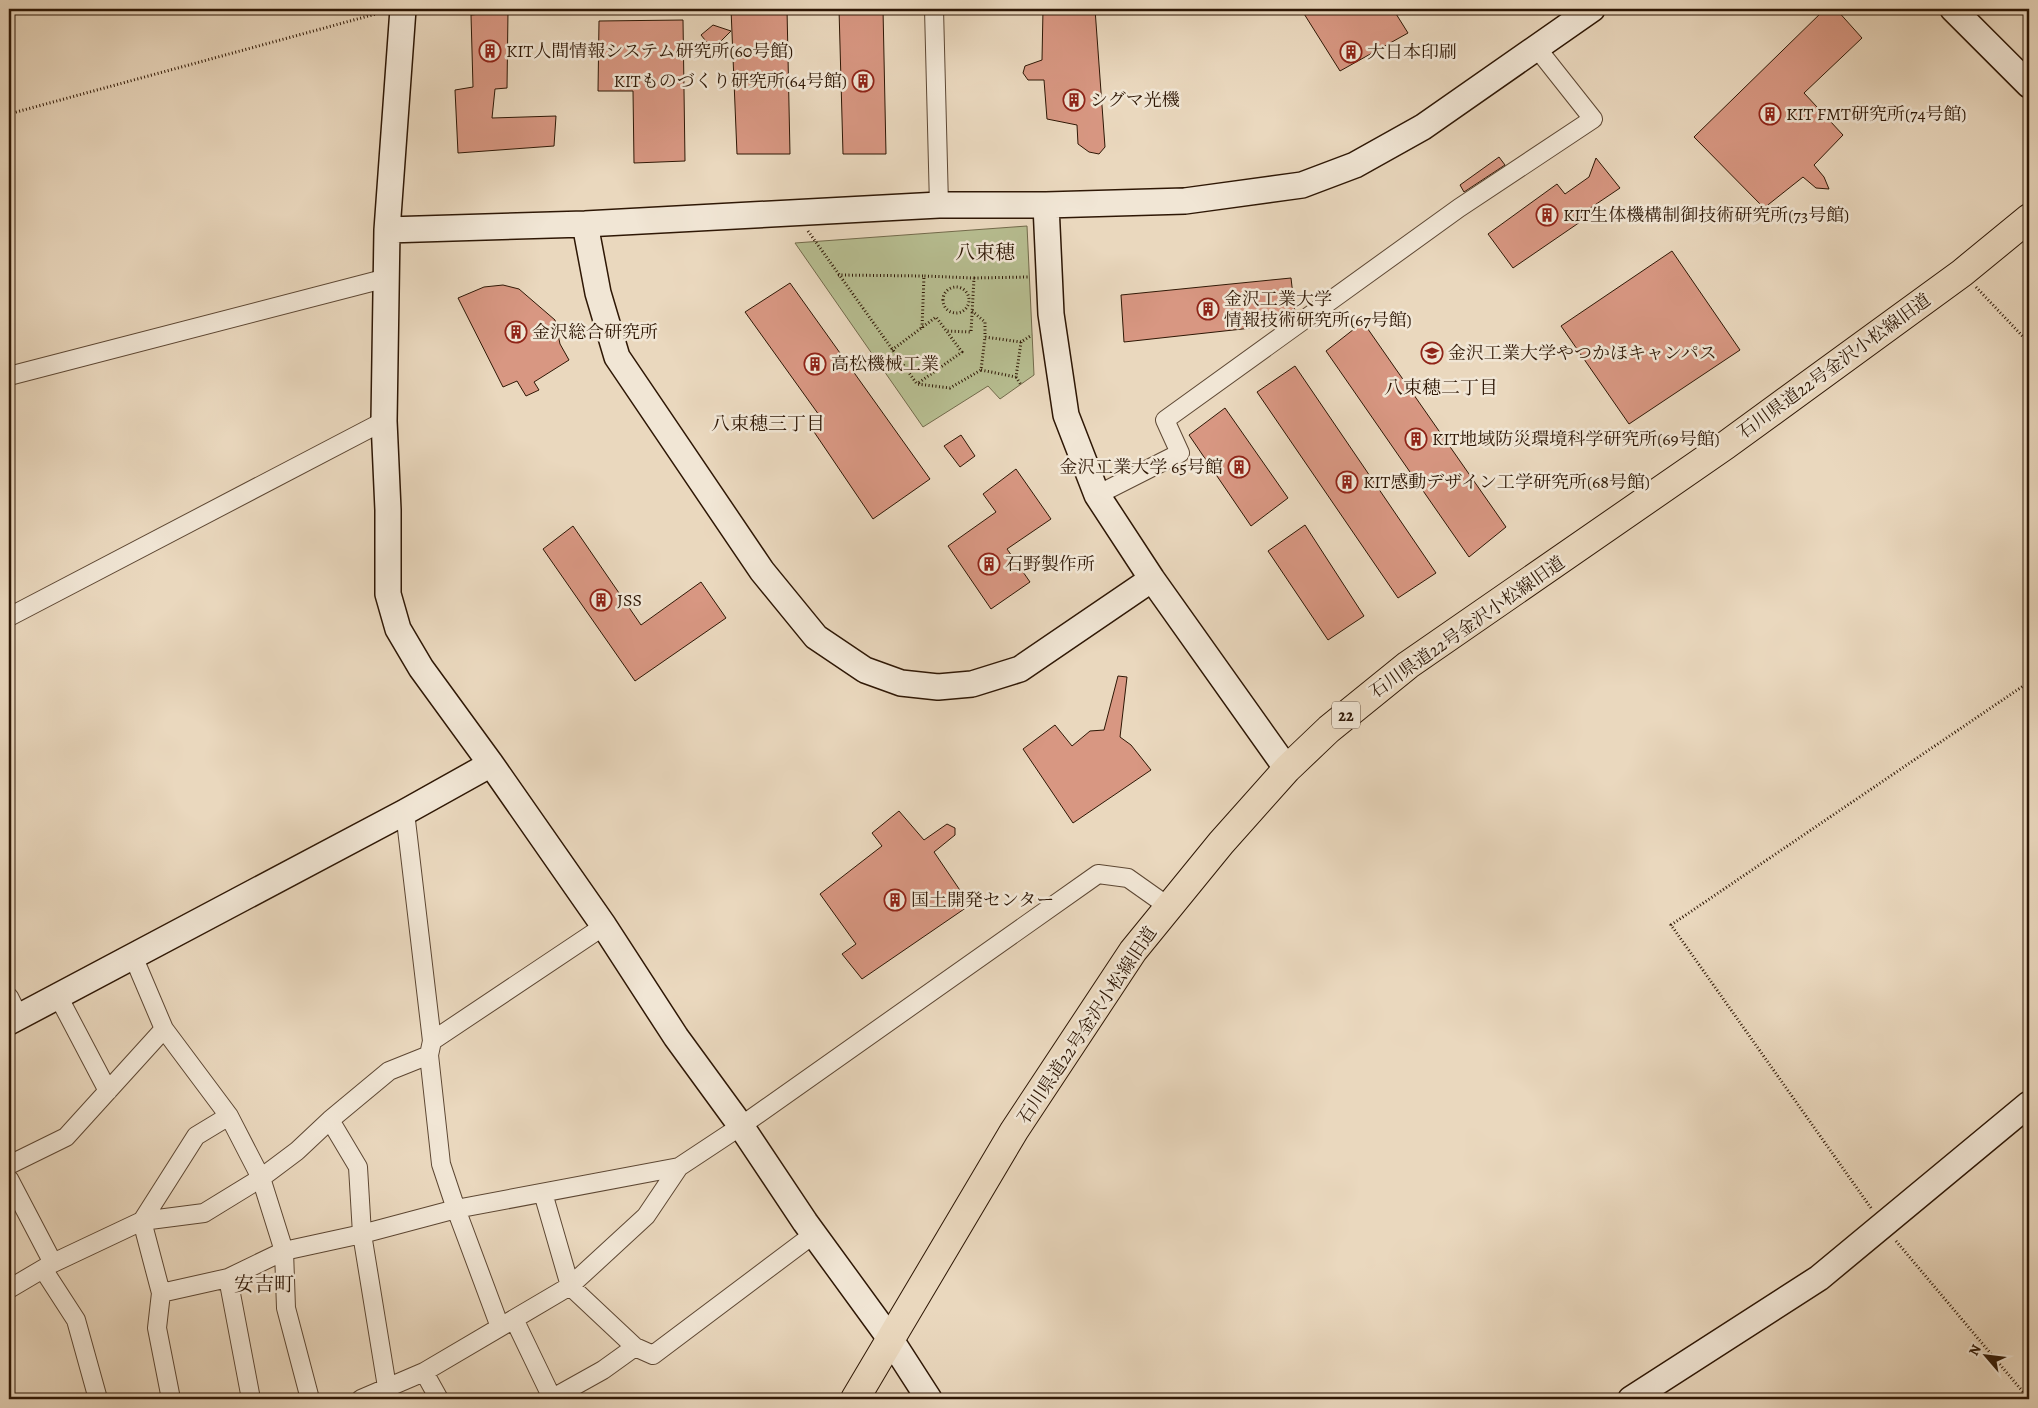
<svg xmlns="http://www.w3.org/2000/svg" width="2038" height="1408" font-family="Alegreya,'Noto Serif JP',serif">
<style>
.green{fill:#b7be91;stroke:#726a4b}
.building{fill:#d89782;stroke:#2e1705}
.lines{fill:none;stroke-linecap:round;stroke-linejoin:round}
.street-casing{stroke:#5d4733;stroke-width:20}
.secondary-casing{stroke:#2e1705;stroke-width:28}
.primary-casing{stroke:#2e1705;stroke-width:30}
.path{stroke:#2e1705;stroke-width:3;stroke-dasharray:1 2.5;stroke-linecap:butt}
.street{stroke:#f1e6d5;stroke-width:18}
.secondary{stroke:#f1e6d5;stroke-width:25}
.primary{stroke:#ead8be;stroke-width:28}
.labels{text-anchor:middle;stroke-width:5;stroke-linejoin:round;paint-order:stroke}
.shield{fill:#f1e6d5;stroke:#685543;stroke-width:1}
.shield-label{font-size:16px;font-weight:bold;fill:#2e1705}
.poi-label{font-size:18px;fill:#2e1705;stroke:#f1e6d5;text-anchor:start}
.street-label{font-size:18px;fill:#2e1705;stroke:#f1e6d5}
.neighbourhood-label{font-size:19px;fill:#2e1705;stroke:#f1e6d5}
.quarter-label{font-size:20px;fill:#2e1705;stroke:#f1e6d5}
</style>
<rect width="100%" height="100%" fill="#ead8be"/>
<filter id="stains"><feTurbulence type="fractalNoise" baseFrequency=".004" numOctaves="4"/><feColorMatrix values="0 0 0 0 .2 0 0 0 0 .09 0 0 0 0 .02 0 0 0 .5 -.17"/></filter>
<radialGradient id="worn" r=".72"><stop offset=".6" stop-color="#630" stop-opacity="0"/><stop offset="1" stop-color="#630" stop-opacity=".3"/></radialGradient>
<path class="green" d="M1027,226L1034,375L1000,399L988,386L923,427L795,243Z"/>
<path class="building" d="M731,9H787L790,154H737Z
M839,9H883L886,154H843Z
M1043,9H1095L1105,147L1099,154L1089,152L1078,144L1077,125L1047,119L1044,80H1028L1023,73L1025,66L1042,60Z
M1301,9H1393L1408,33L1340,71Z
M1825,9H1836L1862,38L1804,93L1843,135L1814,165L1824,177L1829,189L1816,188L1803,177L1764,208L1694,137Z
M508,11L507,88L495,89L492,118L556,116L554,146L458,153L455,90L473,87L471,15Z
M683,20L685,161L634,163L633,91H598L599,21Z
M713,25L731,31L715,47L709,45L701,35Z
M1499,157L1505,165L1464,192L1460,185Z
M1596,158L1620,188L1580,215L1583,220L1513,268L1488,234L1557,184L1565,194L1589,177Z
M1672,251L1740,350L1629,424L1561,326Z
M1291,278L1295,313L1279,325L1124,342L1121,295Z
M790,283L930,479L873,519L808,423L819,415L745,312Z
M503,285L519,289L555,320L560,344L569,360L534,382L539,390L526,396L517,381L503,387L458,298L484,287Z
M1363,322L1506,527L1469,557L1326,351Z
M1295,366L1436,573L1398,598L1257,392Z
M1225,408L1288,498L1251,526L1189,435Z
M961,435L975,456L960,467L944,446Z
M1016,469L1051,519L1007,549L1030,582L991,609L948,546L996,512L983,494Z
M1305,525L1364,616L1328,640L1268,551Z
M573,526L641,625L701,582L726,618L635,681L543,549Z
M1118,676L1127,677L1120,737L1131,745L1151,770L1073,823L1023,749L1055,725L1072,746L1090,731L1104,730Z
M899,811L924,840L947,824L955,828V835L934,852L970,905L862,979L842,954L856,944L820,894L882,846L872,833Z"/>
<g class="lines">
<g class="street-casing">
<path id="street" d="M934,9L939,205
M9,376L387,278
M1097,495L1180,453L1165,420L1459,208L1593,119L1536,47
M9,617L384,421
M405,812L432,1041L429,1055L441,1164L456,1209L500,1327
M133,956L164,1029L229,1116L261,1178L284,1251L286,1308L310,1399
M58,996L108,1091
M9,997L19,1017
M432,1041L604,926
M330,1120L358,1167L362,1234L387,1387
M9,1165L66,1137L164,1029
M9,1179L53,1263
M543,1193L570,1286L635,1347
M43,1269L76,1320L98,1399
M228,1278L251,1399
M9,1289L53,1263L142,1221L204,1213L261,1178L297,1151L330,1120L389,1071L429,1055
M161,1293L228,1278L284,1251L362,1234L456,1209L679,1167
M514,1319L552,1398
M424,1372L439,1399
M171,1399L157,1328L161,1293L142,1221L196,1136L229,1116
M361,1399L424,1372L570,1286L646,1216L679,1167L741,1126L1098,874L1128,878L1169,907
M551,1399L603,1370L635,1347L653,1355L814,1234"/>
</g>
<g class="secondary-casing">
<path id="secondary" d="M403,9L387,230L384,421L388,510V594L398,629L421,668L491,764L604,926L676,1037L741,1126L805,1222L891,1340L929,1399
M1953,9L2029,85
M585,224L598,293L617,357L762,571L816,637L865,670L901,683L938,687L972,684L1020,669L1152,579
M387,230L585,224L939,205H1046
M1287,769L1152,579L1097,495L1066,415L1051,314L1046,205L1185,201L1302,185L1355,165L1423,127L1592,9
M9,1022L405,812L491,764
M1631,1399L1819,1278L2029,1104"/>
</g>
<g class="primary-casing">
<path id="primary" d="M855,1399L1014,1131L1133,951L1221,843L1287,769L1329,729L1408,665L1726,445L1962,273L2029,218"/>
</g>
<path class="path" d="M9,114L383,12
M808,231L917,384L950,388L981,370L985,337L1021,342L1032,335
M838,275L924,276
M974,278L1029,277
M943 300a13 13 0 1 1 26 0a13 13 0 1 1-26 0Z
M1976,287L2029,343
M972,311L985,322V337
M922,328L924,276L974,278L971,332L946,331
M892,350L936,317L962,352L917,384
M981,370L1016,377L1021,342
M1016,377L1021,385
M1871,1208L1671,925L2029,682
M1896,1241L2029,1399"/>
<use href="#street" class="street"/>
<use href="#secondary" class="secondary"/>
<use href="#primary" class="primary"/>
</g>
<defs>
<g id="building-ring" transform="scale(1.125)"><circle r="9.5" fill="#f1e6d5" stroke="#8f2418" stroke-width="1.5"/><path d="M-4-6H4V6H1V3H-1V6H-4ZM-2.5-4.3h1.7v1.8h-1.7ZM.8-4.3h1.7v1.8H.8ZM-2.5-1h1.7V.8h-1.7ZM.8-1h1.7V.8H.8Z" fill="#8f2418"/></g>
<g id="university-ring" transform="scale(1.125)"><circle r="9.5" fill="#f1e6d5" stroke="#8f2418" stroke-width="1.5"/><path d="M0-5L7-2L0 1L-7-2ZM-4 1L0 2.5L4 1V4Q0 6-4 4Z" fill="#8f2418"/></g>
</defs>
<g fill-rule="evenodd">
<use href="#building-ring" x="490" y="51"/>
<use href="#building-ring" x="1351" y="52"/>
<use href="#building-ring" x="863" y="81"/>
<use href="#building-ring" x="1074" y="100"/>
<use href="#building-ring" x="1770" y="114"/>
<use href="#building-ring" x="1547" y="215"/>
<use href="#building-ring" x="1208" y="309"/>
<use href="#building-ring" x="516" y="332"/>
<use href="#university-ring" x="1432" y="353"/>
<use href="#building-ring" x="815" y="364"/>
<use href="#building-ring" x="1416" y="439"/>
<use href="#building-ring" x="1239" y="467"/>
<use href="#building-ring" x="1347" y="482"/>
<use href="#building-ring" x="989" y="564"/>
<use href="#building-ring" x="601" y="600"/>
<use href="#building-ring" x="895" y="900"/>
</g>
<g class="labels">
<rect class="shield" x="1332" y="701.5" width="28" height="27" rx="4"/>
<g class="shield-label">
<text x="1346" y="721">22</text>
</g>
<g class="poi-label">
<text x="506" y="57">KIT人間情報システム研究所(60号館)</text>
<text x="1367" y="58">大日本印刷</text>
<text x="847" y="87" text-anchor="end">KITものづくり研究所(64号館)</text>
<text x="1090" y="106">シグマ光機</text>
<text x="1786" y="120">KIT FMT研究所(74号館)</text>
<text x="1563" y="221">KIT生体機構制御技術研究所(73号館)</text>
<text x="1224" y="305">金沢工業大学<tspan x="1224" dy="21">情報技術研究所(67号館)</tspan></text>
<text x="532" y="338">金沢総合研究所</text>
<text x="1448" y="359">金沢工業大学やつかほキャンパス</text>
<text x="831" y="370">高松機械工業</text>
<text x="1432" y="445">KIT地域防災環境科学研究所(69号館)</text>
<text x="1223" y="473" text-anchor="end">金沢工業大学 65号館</text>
<text x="1363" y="488">KIT感動デザイン工学研究所(68号館)</text>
<text x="1005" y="570">石野製作所</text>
<text x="617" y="606">JSS</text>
<text x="911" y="906">国土開発センター</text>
</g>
<g class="street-label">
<text transform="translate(1834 366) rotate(-36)" y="6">石川県道22号金沢小松線旧道</text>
<text transform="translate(1467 627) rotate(-35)" y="6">石川県道22号金沢小松線旧道</text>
<text transform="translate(1087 1025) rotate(-56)" y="6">石川県道22号金沢小松線旧道</text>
</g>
<g class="neighbourhood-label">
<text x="1441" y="394">八束穂二丁目</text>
<text x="768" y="430">八束穂三丁目</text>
</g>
<g class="quarter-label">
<text x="985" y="259">八束穂</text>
<text x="264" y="1291">安吉町</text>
</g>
</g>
<rect width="2038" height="1408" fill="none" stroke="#ead8be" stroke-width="30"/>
<rect x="10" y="10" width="2018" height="1388" fill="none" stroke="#2e1705" stroke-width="2.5"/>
<rect x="15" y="15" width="2008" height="1378" fill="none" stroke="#2e1705"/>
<g transform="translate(1986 1356) rotate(298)" stroke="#f1e6d5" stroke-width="4" paint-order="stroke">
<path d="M0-4L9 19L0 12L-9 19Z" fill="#2e1705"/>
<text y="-8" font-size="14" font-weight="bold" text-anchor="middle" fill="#2e1705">N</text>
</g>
<rect width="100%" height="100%" filter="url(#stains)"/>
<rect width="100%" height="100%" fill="url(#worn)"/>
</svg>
